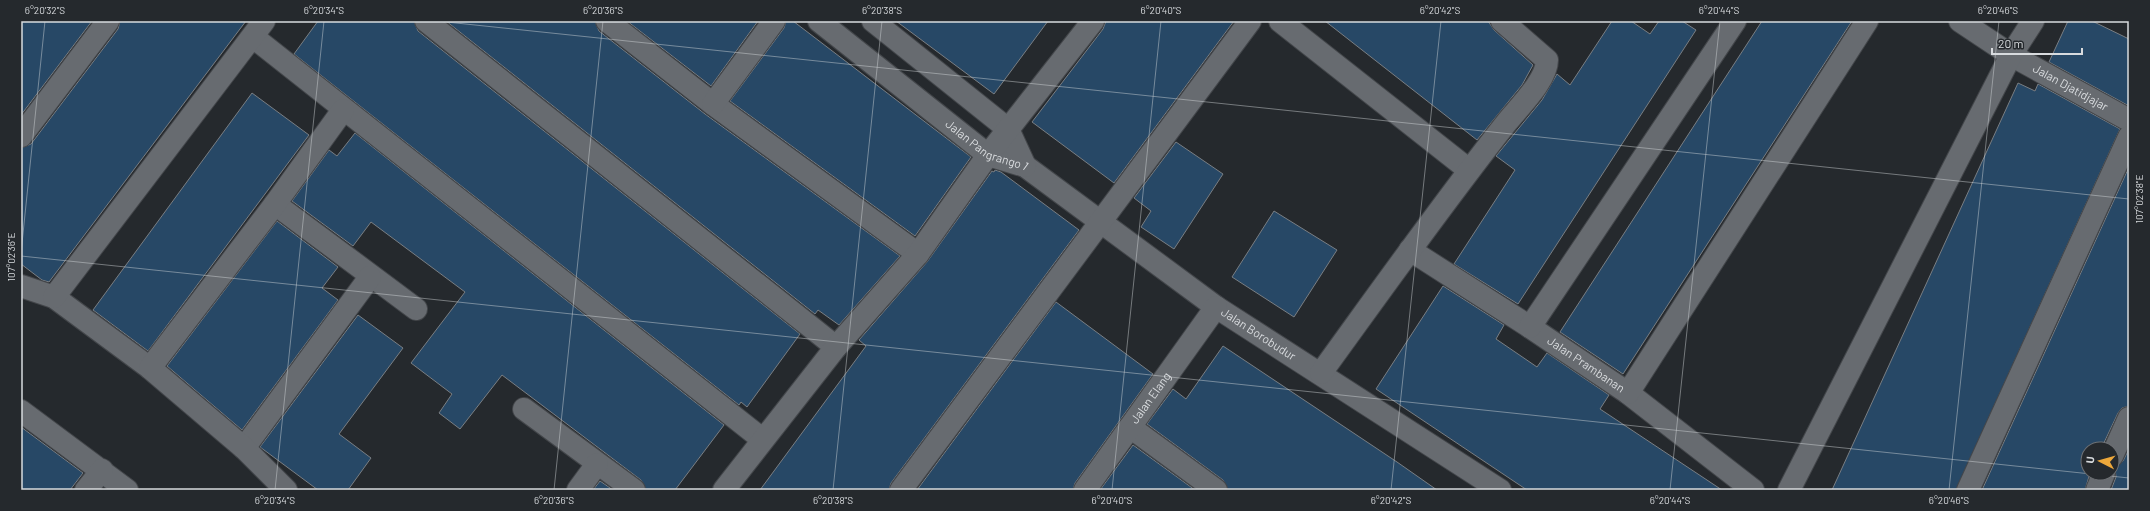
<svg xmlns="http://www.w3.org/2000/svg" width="2150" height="511" font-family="Barlow,sans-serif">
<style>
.building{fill:#274866;stroke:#797e83}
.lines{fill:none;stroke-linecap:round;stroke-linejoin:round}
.minor-casing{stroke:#43464a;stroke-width:24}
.minor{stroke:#676b70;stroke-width:22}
.ticks{fill:none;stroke:#d8dbde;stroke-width:1;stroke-opacity:0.45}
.labels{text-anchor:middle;stroke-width:3.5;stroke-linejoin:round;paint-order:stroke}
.street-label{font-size:12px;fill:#d8dbde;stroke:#25292d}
.neatline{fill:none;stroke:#d8dbde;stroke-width:1.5}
.ticks-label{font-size:10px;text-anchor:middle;fill:#d8dbde}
</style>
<rect width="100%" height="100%" fill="#25292d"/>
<path class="building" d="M21,21H92L21,115Z
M120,21H246L49,282L42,280L21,264V148L31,144L118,29Z
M318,21H414L418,31L800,334L747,407L741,402L739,405L294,54Z
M446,21H595L599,31L705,114L900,256L839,325L818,310L815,314Z
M627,21H758L711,86Z
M786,21H793L971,157L915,236L730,101L784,28Z
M896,21H1048L994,94Z
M1106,21H1234L1114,183L1032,122L1103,29Z
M1325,21H1488L1494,30L1533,65L1522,85L1477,140Z
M1612,21H1631L1650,34L1659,21H1682L1696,30L1518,304L1454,264L1515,170L1496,156L1542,100L1557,74L1570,85Z
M1762,21H1852L1623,374L1560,332Z
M2068,21H2092L2129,39V106L2049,62Z
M2018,83L2035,91L2038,84L2120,129L1956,490H1832Z
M252,93L309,135L148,351L93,310Z
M355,133L724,425L675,490H646L641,480L502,375L460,429L439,413L452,394L411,363L465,292L371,222L353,246L292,201L329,150L337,156Z
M1176,142L1223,174L1174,249L1141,227L1151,211L1134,198Z
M2129,167V406L2122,408L2118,413L2101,449H2088V473H2090L2085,490H1982Z
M995,170L1001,172L1079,230L891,483L889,490H760L866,346L859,340L927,262L992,171L994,172Z
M1274,211L1337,250L1294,317L1232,277Z
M277,221L338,267L322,288L338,300L242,430L167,366Z
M1443,286L1504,325L1496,339L1537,367L1547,353L1609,395L1600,409L1722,490H1527L1376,389Z
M1056,302L1153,374L1075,483L1073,490H917Z
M358,315L403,348L339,434L371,458L348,490H318L260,447Z
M1223,346L1397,462L1437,490H1228L1223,480L1147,424L1173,389L1186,399Z
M21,427L83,473L70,490H21Z
M1133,445L1195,490H1100Z
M2129,449V490H2111L2116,477L2115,468L2123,461Z
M600,481L613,490H593Z"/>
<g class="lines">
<g class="minor-casing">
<g id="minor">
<path d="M426,21L836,347"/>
<path d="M607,21L713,104L918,254"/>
<path id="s1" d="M819,21L988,155L1025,166L1216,307L1500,490"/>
<path d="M873,21L1008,129L1025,166"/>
<path d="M1280,21L1469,170"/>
<path id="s2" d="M1960,21L2011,55L2129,120"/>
<path d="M253,37L762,439"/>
<path d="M713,104L774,21"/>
<path d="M21,136L108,21"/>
<path d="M275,204L416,309"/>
<path id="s3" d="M1410,250L1530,327L1628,393L1753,490"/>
<path d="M21,286L54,297L150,368"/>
<path d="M54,297L264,21"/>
<path d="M1530,327L1735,21"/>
<path d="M1321,373C1382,289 1442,204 1507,122C1519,107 1547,80 1547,60L1502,21"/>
<path d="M1628,393L1867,21"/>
<path d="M524,409L634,490"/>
<path d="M21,411L127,490"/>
<path d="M1130,427L1216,490"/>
<path d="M244,448L370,277"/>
<path d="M2112,456L2129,418"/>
<path d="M86,490L102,470"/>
<path d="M286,490L244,448L150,368L275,204L343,110"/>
<path d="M578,490L597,464"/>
<path d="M724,490L836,347L918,254L988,155L1093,21"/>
<path d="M901,490L1250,21"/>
<path id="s4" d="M1085,490L1216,307"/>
<path d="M1789,490L2011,55L2033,21"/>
<path d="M1968,490L2129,137"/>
<path d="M2097,490L2104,473"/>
</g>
</g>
<use href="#minor" class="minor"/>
</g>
<path class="ticks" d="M437,21L2129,199M21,253L45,21M21,256L2129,478M275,490L324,21M554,490L603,21M833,490L882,21M1112,490L1161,21M1391,490L1441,21M1670,490L1720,21M1949,490L1999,21"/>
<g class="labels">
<g class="street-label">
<text dy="4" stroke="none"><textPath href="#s2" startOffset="129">Jalan Djatidjajar</textPath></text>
<text dy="4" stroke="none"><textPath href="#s1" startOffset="210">Jalan Pangrango 1</textPath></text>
<text dy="4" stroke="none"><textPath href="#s1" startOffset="542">Jalan Borobudur</textPath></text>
<text dy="4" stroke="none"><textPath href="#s3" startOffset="210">Jalan Prambanan</textPath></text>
<text dy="4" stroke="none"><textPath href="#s4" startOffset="113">Jalan Elang</textPath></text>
</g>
</g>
<rect width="2150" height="511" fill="none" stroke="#25292d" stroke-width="44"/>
<g transform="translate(2100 461) rotate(276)"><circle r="19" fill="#25292d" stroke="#6d7074"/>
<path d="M0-3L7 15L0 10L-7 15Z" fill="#eda83b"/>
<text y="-6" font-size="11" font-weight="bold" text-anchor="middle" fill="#d8dbde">U</text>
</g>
<path d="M1992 48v6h90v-6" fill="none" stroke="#d8dbde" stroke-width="2"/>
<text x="1998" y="48" font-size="12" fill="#d8dbde" stroke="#25292d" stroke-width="3" paint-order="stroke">20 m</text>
<rect x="22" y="22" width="2106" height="467" class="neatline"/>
<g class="ticks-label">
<text x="45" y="14">6°20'32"S</text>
<text x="324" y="14">6°20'34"S</text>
<text x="603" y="14">6°20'36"S</text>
<text x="882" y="14">6°20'38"S</text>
<text x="1161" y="14">6°20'40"S</text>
<text x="1440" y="14">6°20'42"S</text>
<text x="1719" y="14">6°20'44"S</text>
<text x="1998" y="14">6°20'46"S</text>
<text transform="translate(2139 199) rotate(-90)" y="4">107°02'38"E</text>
<text transform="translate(11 257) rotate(-90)" y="4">107°02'36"E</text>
<text x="275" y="504">6°20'34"S</text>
<text x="554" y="504">6°20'36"S</text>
<text x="833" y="504">6°20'38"S</text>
<text x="1112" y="504">6°20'40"S</text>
<text x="1391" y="504">6°20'42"S</text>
<text x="1670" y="504">6°20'44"S</text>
<text x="1949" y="504">6°20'46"S</text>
</g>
</svg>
